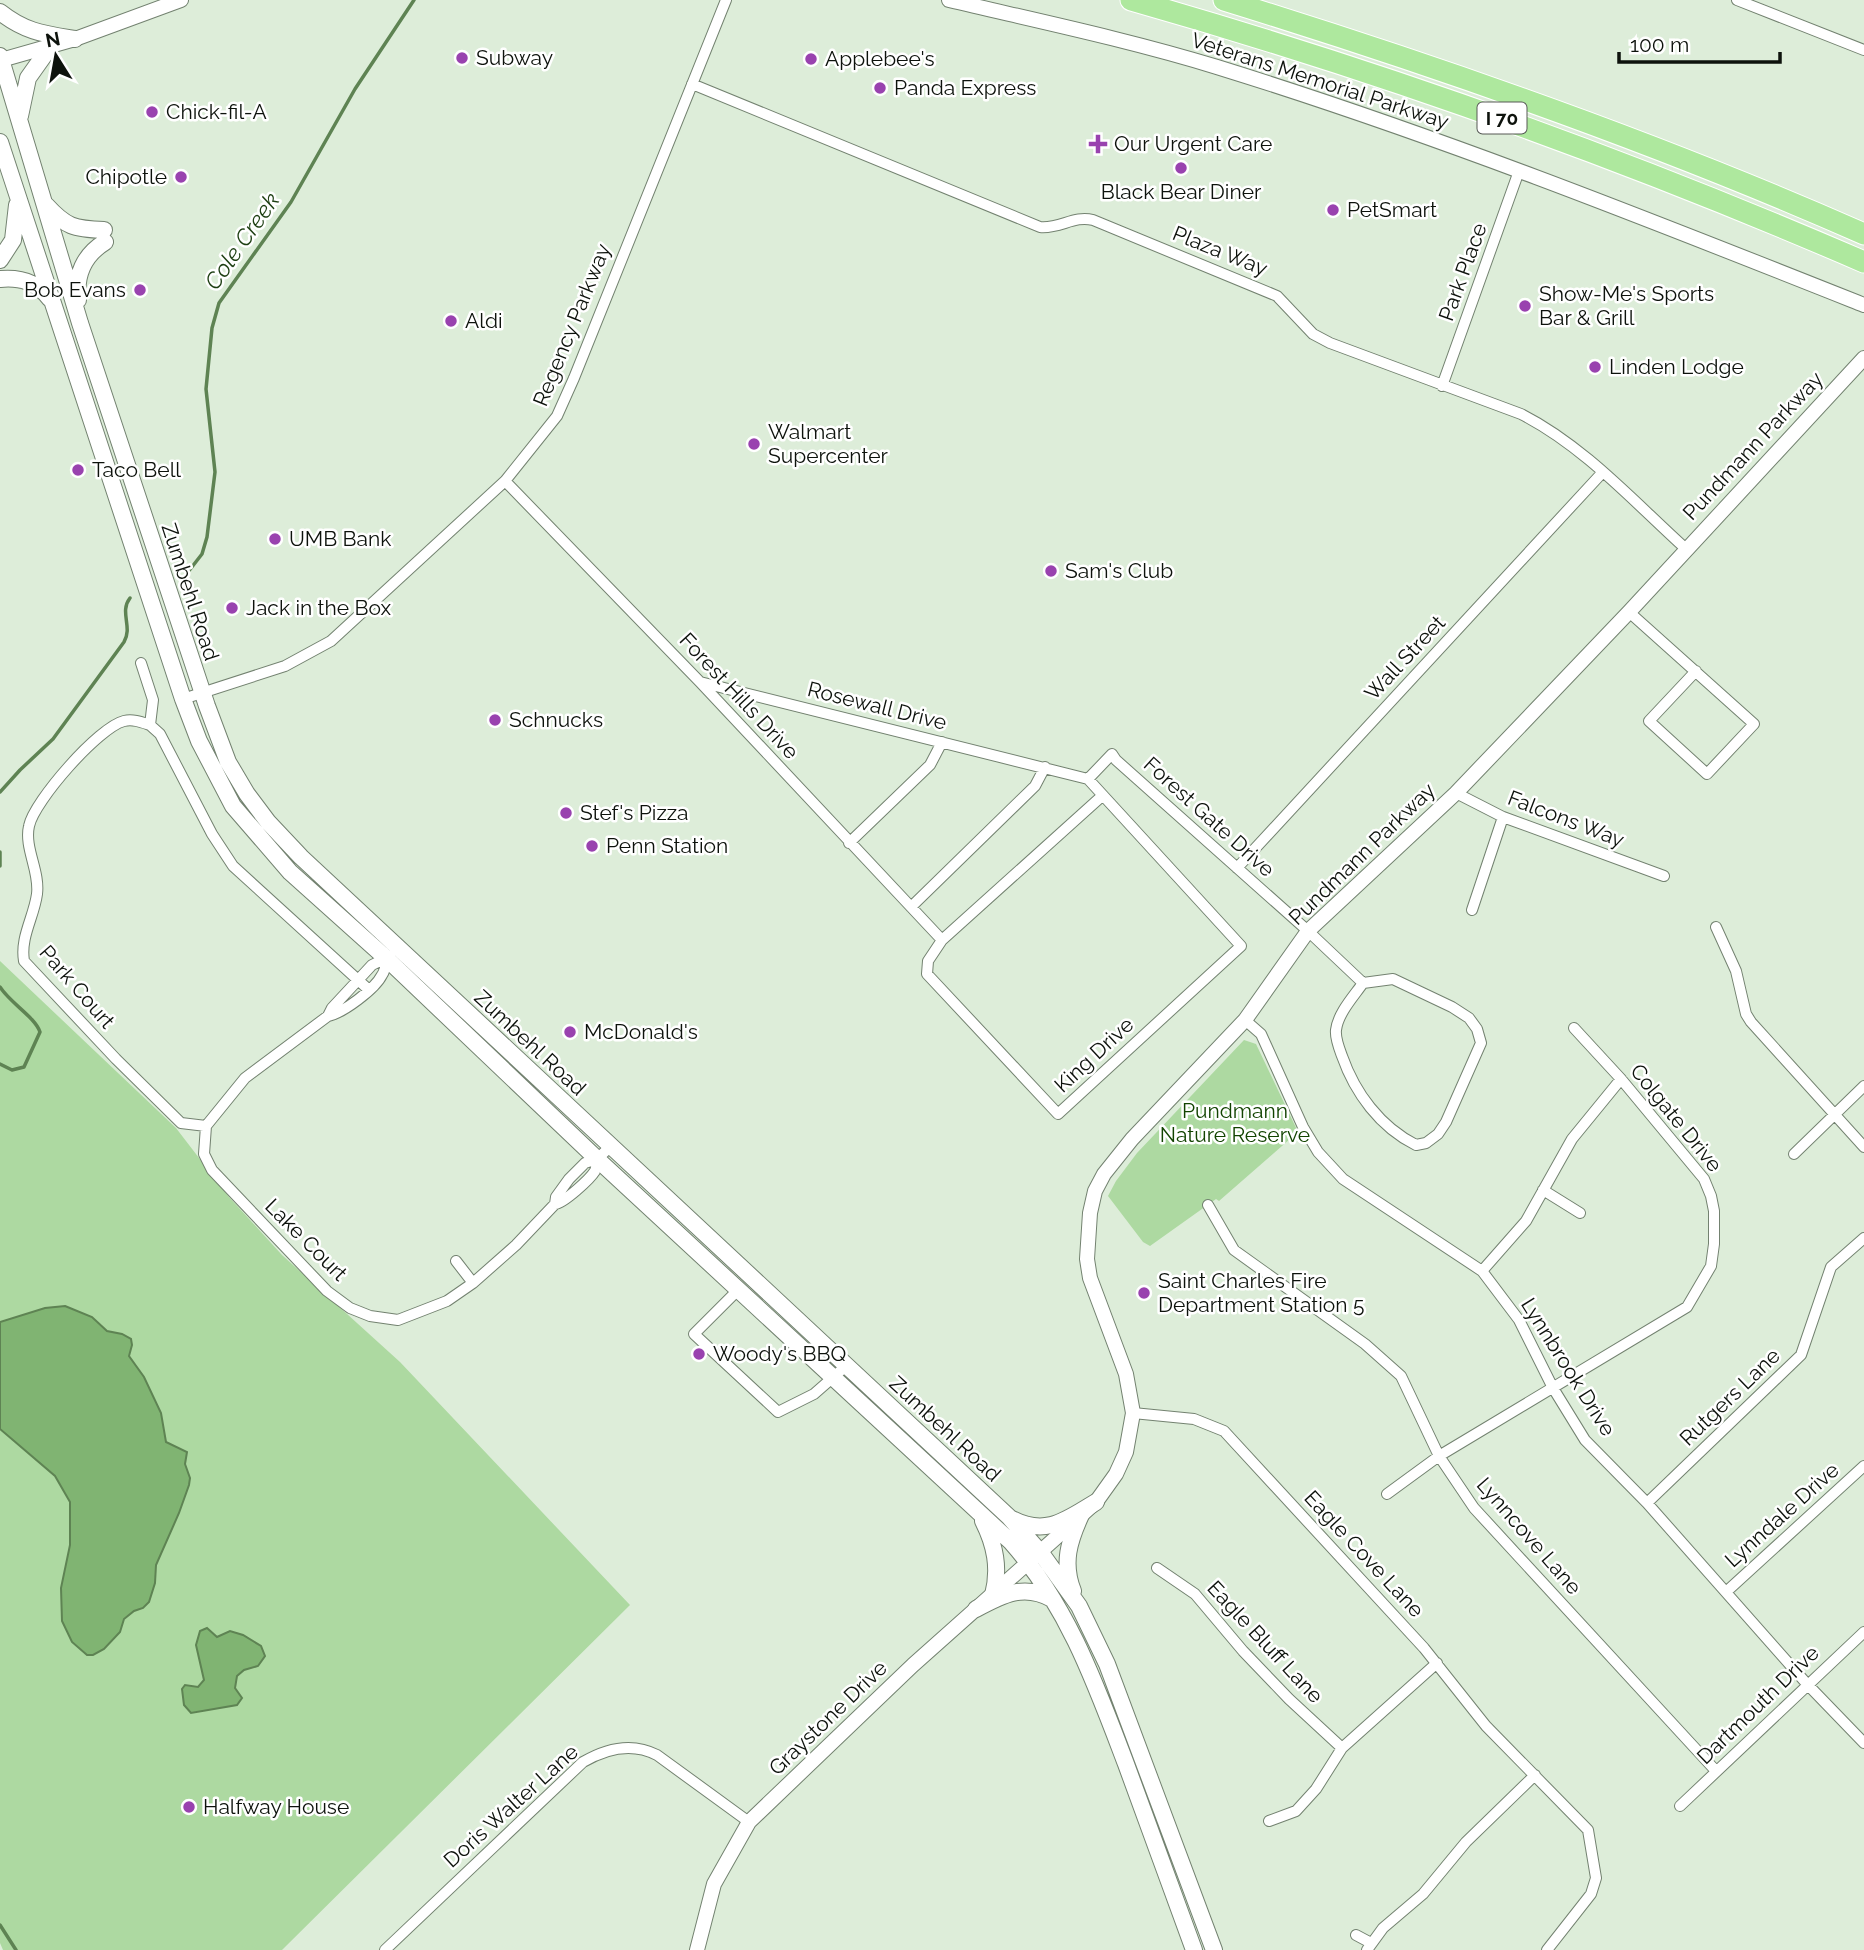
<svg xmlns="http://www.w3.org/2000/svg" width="1864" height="1950" font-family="Raleway,sans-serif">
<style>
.green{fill:#add9a1}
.water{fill:#80b472;stroke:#5e8353;stroke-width:2}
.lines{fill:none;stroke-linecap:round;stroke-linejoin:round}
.stream{stroke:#5e8353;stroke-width:3.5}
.minor-casing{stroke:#738270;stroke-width:12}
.tertiary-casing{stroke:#738270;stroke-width:16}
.secondary-casing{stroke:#738270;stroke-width:18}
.motorway-casing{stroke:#fff;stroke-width:23}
.minor{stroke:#fff;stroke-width:10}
.tertiary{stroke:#fff;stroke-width:14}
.secondary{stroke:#fff;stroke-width:16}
.motorway{stroke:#aee89e;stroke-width:21}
.poi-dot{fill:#9942af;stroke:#fff;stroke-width:2.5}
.labels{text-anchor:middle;stroke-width:5;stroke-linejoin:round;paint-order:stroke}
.shield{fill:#fff;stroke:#565955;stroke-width:2}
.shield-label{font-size:19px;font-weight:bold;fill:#0d120c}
.poi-label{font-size:21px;fill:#0d120c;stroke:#fff;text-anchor:start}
.street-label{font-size:21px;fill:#0d120c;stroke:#fff}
.park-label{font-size:21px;fill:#124400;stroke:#fff}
.water-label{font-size:23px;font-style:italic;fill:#1c3e11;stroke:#fff}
</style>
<rect width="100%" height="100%" fill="#ddedd9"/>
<path class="green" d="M0,961L176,1128L229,1197L282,1255L400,1362L630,1605L282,1950H3L0,1943Z
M1244,1040L1256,1044L1298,1132L1219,1201L1216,1199L1150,1246L1143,1242L1108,1196L1116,1181L1137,1153Z"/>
<path class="water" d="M65,1306L92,1317L107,1331L122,1334L131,1339L132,1345L129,1356L144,1377L161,1413L166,1442L187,1452L185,1464L190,1478L189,1485L179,1513L156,1565L155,1583L149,1602L143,1608L134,1611L124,1619L120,1632L104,1649L93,1655H87L72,1642L62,1621L61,1588L70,1545V1502L55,1476L0,1429V1322L45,1308Z
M207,1628L217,1637L230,1631L243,1635L261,1646L265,1656L258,1666L244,1670L237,1676L235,1688L242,1698L237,1705L191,1713L184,1705L182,1689L185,1685L198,1687L204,1680L196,1645L200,1631Z"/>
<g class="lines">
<path class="stream" d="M188,572L202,554L207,537L215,472L206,389L212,328L219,303L291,202L355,89L414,0
M0,792L20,770L53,739L124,642C133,627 119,612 130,598
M0,852V866
M0,987C10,1003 35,1017 40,1032L24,1067L12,1070L0,1064
M0,1925L16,1950"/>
<g class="minor-casing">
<path id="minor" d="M1737,0L1864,50
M692,84L1040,227C1060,229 1074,215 1093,220L1277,296L1313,334L1330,343L1521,414C1584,446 1634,502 1686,549
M1442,386L1519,171
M505,481L700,682L942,940
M1629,612L1754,724L1707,774L1649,721L1696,671
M141,663L153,700L150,725L160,734L212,834L233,866L369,990
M700,682L1088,779L1241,946L1058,1114L927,974L928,961L942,940L1102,796
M183,699L285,666L331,641L505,481L557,416L574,378L726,0
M150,725C141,722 133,719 124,721C99,727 34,801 29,826C24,848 40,871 37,894C34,917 20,937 24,961L116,1059L181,1123L206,1126
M1088,779L1112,754L1116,760L1308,931L1363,983C1354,996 1338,1013 1336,1030C1335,1038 1339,1048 1342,1056C1355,1093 1380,1127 1416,1145L1426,1143L1438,1134L1446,1122L1481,1043L1477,1029L1469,1018L1452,1007L1393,979L1363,983
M1456,793L1503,817L1664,876
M849,843L930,765L942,742
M1237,868L1602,473
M911,907L1035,786L1045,767
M1472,910L1503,817
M1716,927L1736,971L1746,1014L1751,1022L1864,1147
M387,959C386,964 385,971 382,975C375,989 343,1013 328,1016L245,1078L206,1126L204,1154L212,1170L327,1291L350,1308L370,1316L398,1320L447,1301L473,1283L516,1245L555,1204C564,1203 590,1179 595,1171C597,1167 596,1163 597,1159
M328,1016L332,1008L372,965L390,956
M1245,1020L1261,1034L1303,1127L1318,1152L1343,1179L1482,1271L1519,1320L1553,1388L1585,1440L1647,1503L1807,1684L1864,1743
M1794,1154L1864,1086
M1543,1190L1580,1213
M555,1204L556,1197L569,1179L585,1163L597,1159L610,1147
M1208,1205L1234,1250L1365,1344L1401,1376L1439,1456L1474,1508L1716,1771
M456,1261L473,1283
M1482,1271L1526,1221L1572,1139L1621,1079
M738,1290L694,1334L778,1412L814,1394L846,1366
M1133,1413L1194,1419L1224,1431L1424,1648L1486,1726L1588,1830L1596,1878L1591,1894L1547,1950
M1387,1494L1439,1456L1687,1307L1711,1266L1714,1244V1211L1711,1196L1704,1179L1621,1079L1574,1028
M1647,1503L1801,1355L1831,1267L1864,1238
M1157,1568L1195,1594L1243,1651L1289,1699L1342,1748
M1726,1592L1864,1466
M1680,1806L1864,1632
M1269,1821L1296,1811L1316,1789L1342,1748L1437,1663
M1356,1935L1371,1943
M385,1950L583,1762C607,1748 632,1742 657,1755L749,1822
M1367,1950L1383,1928L1423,1894L1466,1842L1535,1775"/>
</g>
<g class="tertiary-casing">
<path id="tertiary" d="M949,0C1038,21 1129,40 1217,67C1437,135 1650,220 1864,305
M1,60L75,39L181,0
M697,1950L714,1884L749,1822L913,1665L1096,1502L1116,1474L1126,1452L1133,1413L1126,1374L1090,1278L1087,1259L1090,1213L1095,1191L1104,1174L1132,1139L1245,1020L1308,931L1456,793L1629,612L1864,358"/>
</g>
<g class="secondary-casing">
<path id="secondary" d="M0,12C25,32 44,34 75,39
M0,56L80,323L207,706L228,762L247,794L268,822L301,857L1009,1517L1041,1553L1079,1606L1107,1664L1214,1950
M20,116L28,78L50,47
M0,142L183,699L199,741L233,806L290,872L387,959L597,1159L1011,1542C1068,1606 1096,1685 1126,1764C1149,1826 1171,1888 1194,1950
M46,205C66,227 74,229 104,230
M0,260L13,240L17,205
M0,279C21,277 37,282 50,299
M78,300C75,275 84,255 105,242
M1012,1519C1047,1537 1067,1519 1096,1502
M983,1521C995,1545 1000,1568 993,1595
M1073,1591C1062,1563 1069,1541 1081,1515
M976,1609C1002,1595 1024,1583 1052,1599"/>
</g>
<g class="motorway-casing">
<path id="motorway" d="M1131,0C1381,71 1626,159 1864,262
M1224,0C1441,67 1656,142 1864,234"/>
</g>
<use href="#minor" class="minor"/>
<use href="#tertiary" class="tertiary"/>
<use href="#secondary" class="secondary"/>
<use href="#motorway" class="motorway"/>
</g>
<g class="poi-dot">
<circle cx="462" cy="58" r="7"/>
<circle cx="811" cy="59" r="7"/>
<circle cx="880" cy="88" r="7"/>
<circle cx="152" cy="112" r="7"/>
<path d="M1094.5 133.5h7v7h7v7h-7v7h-7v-7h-7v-7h7z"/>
<circle cx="1181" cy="168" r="7"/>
<circle cx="181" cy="177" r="7"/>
<circle cx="1333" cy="210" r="7"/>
<circle cx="140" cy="290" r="7"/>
<circle cx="1525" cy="306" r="7"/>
<circle cx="451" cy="321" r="7"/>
<circle cx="1595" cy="367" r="7"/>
<circle cx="754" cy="444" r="7"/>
<circle cx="78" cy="470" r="7"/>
<circle cx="275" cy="539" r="7"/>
<circle cx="1051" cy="571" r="7"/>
<circle cx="232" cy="608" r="7"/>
<circle cx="495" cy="720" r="7"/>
<circle cx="566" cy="813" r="7"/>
<circle cx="592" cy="846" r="7"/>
<circle cx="570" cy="1032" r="7"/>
<circle cx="1144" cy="1293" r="7"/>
<circle cx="699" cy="1354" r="7"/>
<circle cx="189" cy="1807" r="7"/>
</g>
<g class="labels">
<rect class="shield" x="1477.5" y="102.5" width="49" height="31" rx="5"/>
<g class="shield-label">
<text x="1502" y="125">I 70</text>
</g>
<g class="poi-label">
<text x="476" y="65">Subway</text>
<text x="825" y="66">Applebee's</text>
<text x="894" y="95">Panda Express</text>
<text x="166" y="119">Chick-fil-A</text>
<text x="1114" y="151">Our Urgent Care</text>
<text x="167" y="184" text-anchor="end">Chipotle</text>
<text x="1181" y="199" text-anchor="middle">Black Bear Diner</text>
<text x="1347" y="217">PetSmart</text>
<text x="126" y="297" text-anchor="end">Bob Evans</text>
<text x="1539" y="301">Show-Me's Sports<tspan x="1539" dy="24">Bar &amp; Grill</tspan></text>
<text x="465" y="328">Aldi</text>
<text x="1609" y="374">Linden Lodge</text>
<text x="768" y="439">Walmart<tspan x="768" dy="24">Supercenter</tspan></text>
<text x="92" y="477">Taco Bell</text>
<text x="289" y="546">UMB Bank</text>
<text x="1065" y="578">Sam's Club</text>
<text x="246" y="615">Jack in the Box</text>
<text x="509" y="727">Schnucks</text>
<text x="580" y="820">Stef's Pizza</text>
<text x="606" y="853">Penn Station</text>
<text x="584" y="1039">McDonald's</text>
<text x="1158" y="1288">Saint Charles Fire<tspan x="1158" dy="24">Department Station 5</tspan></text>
<text x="713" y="1361">Woody's BBQ</text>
<text x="203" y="1814">Halfway House</text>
</g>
<g class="street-label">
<text transform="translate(1320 81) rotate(18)" y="7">Veterans Memorial Parkway</text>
<text transform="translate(1220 251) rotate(22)" y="7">Plaza Way</text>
<text transform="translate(1463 272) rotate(-70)" y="7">Park Place</text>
<text transform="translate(572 325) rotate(-68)" y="7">Regency Parkway</text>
<text transform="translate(1753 446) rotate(-47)" y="7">Pundmann Parkway</text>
<text transform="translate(190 592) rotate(72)" y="7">Zumbehl Road</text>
<text transform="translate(1405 658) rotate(-47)" y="7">Wall Street</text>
<text transform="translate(739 696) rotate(47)" y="7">Forest Hills Drive</text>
<text transform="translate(877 706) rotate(14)" y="7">Rosewall Drive</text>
<text transform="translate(1209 817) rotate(42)" y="7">Forest Gate Drive</text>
<text transform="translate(1566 819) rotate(21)" y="7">Falcons Way</text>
<text transform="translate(1362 854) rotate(-44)" y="7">Pundmann Parkway</text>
<text transform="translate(77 987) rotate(49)" y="7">Park Court</text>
<text transform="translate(530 1043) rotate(43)" y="7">Zumbehl Road</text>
<text transform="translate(1094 1055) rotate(-43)" y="7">King Drive</text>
<text transform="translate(1676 1118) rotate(51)" y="7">Colgate Drive</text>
<text transform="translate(306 1240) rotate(45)" y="7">Lake Court</text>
<text transform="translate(1568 1367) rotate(58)" y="7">Lynnbrook Drive</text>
<text transform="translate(1730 1397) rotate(-44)" y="7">Rutgers Lane</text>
<text transform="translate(945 1429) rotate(43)" y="7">Zumbehl Road</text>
<text transform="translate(1782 1515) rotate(-42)" y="7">Lynndale Drive</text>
<text transform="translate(1529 1536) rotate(49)" y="7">Lynncove Lane</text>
<text transform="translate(1364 1554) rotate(47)" y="7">Eagle Cove Lane</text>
<text transform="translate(1265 1642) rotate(47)" y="7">Eagle Bluff Lane</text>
<text transform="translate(1758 1705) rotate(-44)" y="7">Dartmouth Drive</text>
<text transform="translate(828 1718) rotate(-44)" y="7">Graystone Drive</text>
<text transform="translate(511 1806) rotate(-42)" y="7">Doris Walter Lane</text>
</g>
<g class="park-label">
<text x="1235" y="1118">Pundmann<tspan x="1235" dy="24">Nature Reserve</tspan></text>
</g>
<g class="water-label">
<text transform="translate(242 241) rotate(-55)" y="8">Cole Creek</text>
</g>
</g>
<g transform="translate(56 56) rotate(349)" stroke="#ffffff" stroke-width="5" paint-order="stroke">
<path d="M0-5L12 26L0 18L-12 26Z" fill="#0d120c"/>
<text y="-10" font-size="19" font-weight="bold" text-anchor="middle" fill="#0d120c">N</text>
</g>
<path d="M1619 52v10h161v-10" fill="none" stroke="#0d120c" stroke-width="3.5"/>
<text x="1630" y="52" font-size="21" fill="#0d120c" stroke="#ffffff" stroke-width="5" paint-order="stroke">100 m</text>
</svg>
